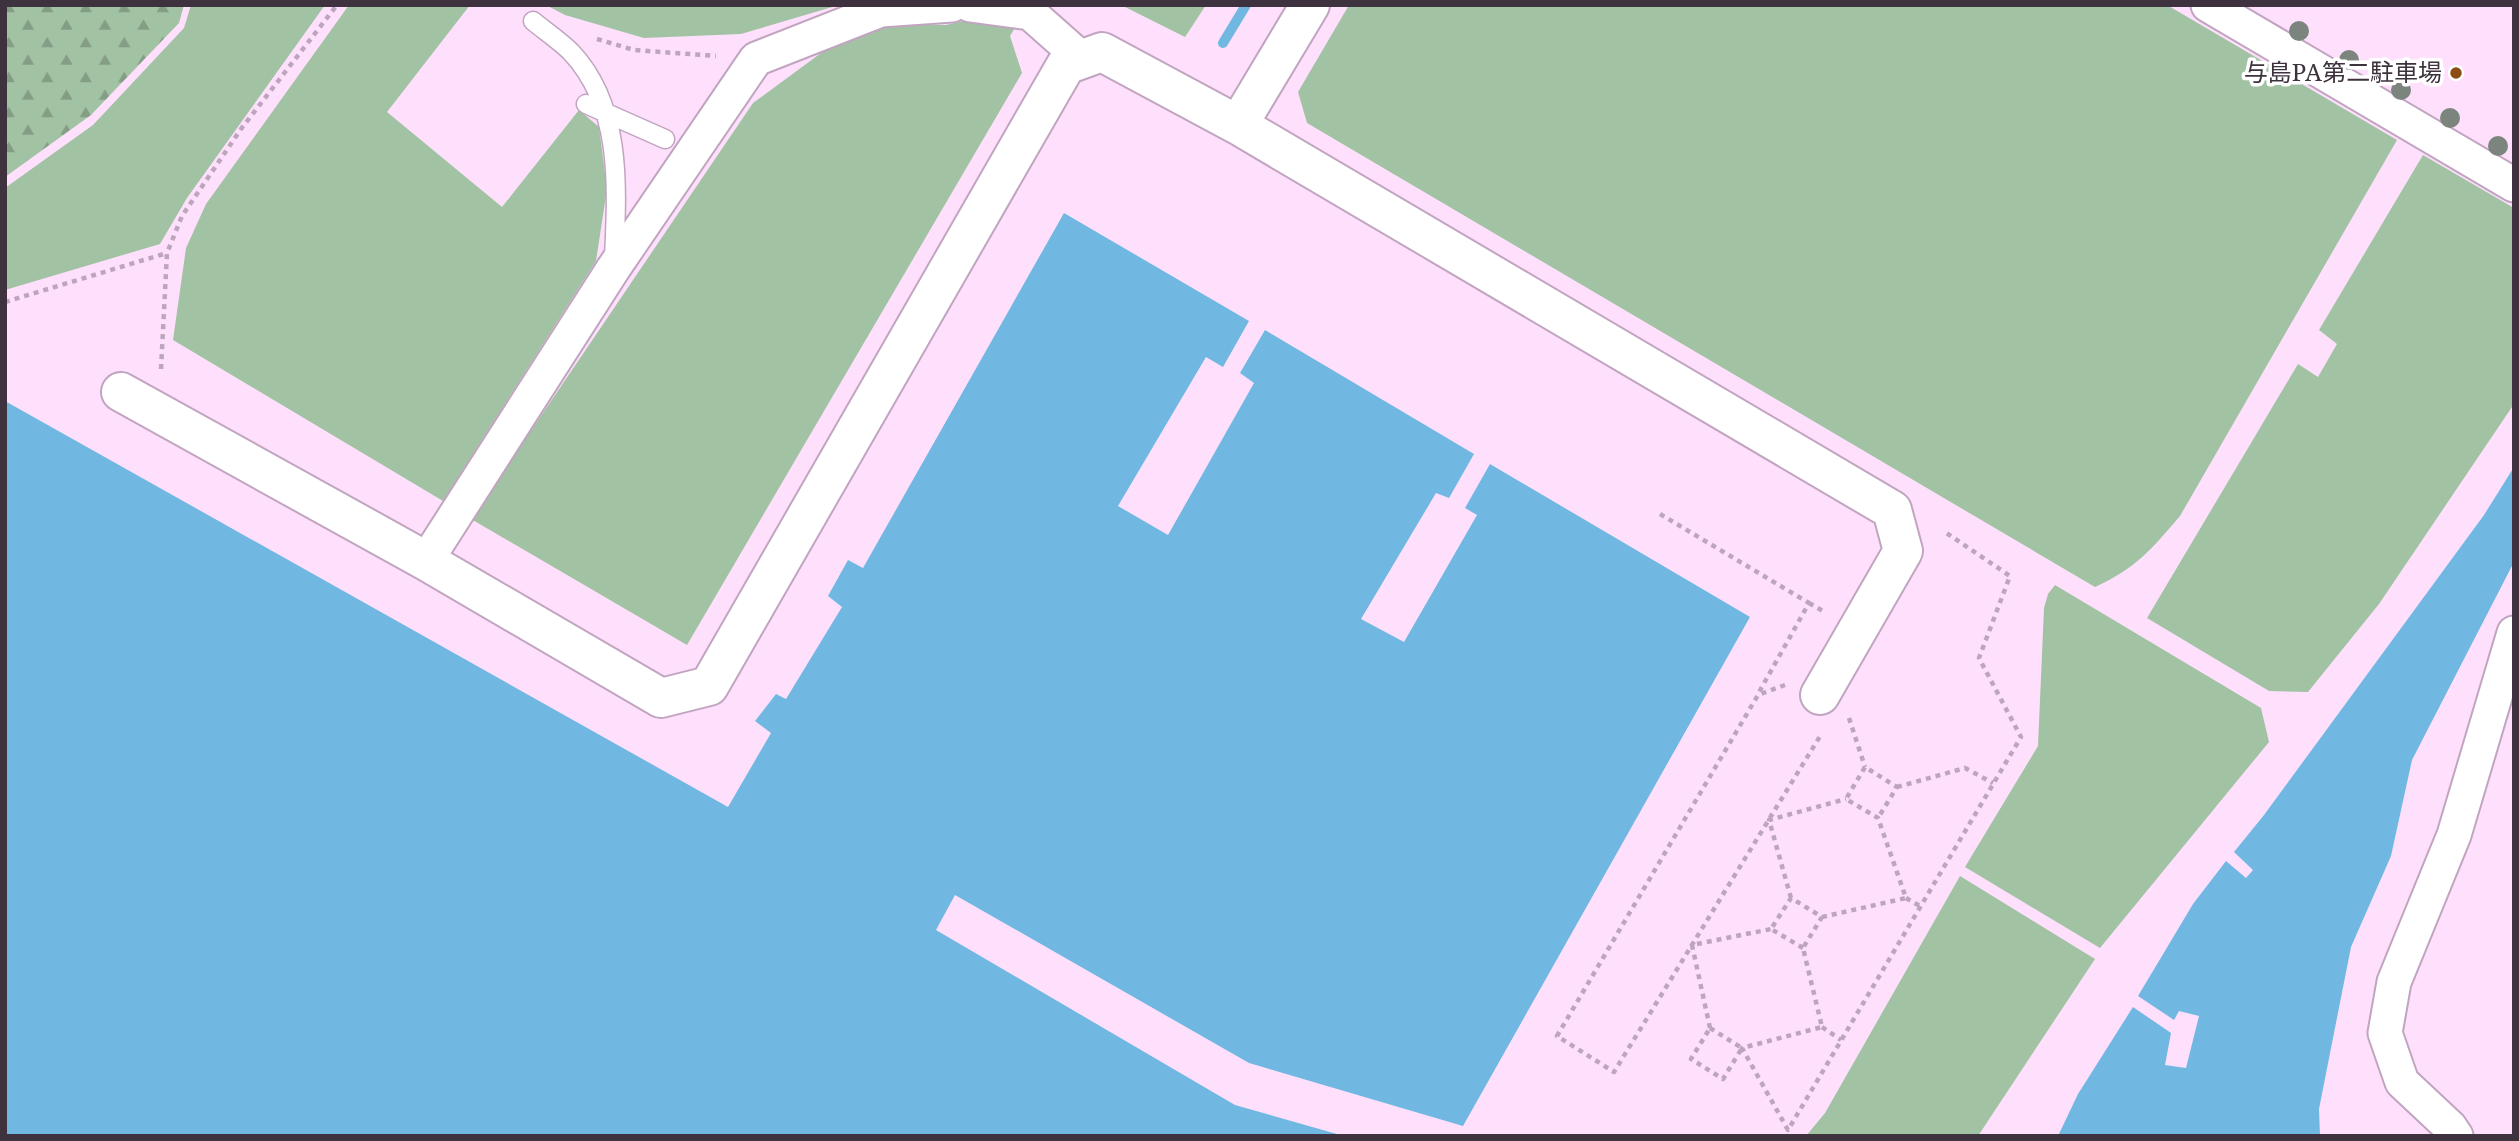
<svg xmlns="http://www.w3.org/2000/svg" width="2519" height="1141" font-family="'Noto Serif','Noto Sans JP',serif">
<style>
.green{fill:#a1c2a3}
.forest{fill:url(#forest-firs)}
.water{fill:#70b8e2}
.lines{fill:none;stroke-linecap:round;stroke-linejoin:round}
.stream{stroke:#70b8e2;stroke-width:10}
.service-casing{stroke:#c1a5c0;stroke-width:21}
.minor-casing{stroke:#c1a5c0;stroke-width:37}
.tertiary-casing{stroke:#c1a5c0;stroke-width:42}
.path{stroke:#bda6bd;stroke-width:4.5;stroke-dasharray:5 5;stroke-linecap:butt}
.service{stroke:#fff;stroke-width:18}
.minor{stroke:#fff;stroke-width:33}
.tertiary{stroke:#fff;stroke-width:38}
.tree{fill:#7c847e}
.poi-dot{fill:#8c4d12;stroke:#fff;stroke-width:2.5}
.labels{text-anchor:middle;stroke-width:7;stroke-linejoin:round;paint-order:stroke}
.poi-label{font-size:24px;fill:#3d323d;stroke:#fff;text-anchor:end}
</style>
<defs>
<pattern id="forest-firs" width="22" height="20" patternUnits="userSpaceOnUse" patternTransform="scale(1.75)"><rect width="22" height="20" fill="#a1c2a3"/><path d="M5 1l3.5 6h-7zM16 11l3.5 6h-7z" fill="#849e86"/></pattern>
</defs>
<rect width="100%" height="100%" fill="#fee0fd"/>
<path class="green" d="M191,5H325L187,198L160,244L5,290V188L93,125L184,28Z
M349,5H470L387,112L502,207L579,110L599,127L607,189L596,261L443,501L173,340L186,248L206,204Z
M546,5H839L741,34L644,38L565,15Z
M1121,5H1206L1185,37Z
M1349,5H2167L2397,140L2180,516C2151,550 2136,568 2095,587L1307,123L1298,92Z
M985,16L1016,26L1010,36L1022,73L687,645L471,519L753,103L821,53L887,24L946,25Z
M2423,155L2514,208V404L2379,604L2308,692L2269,691L2147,618L2298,364L2318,377L2337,344L2319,330Z
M2055,585L2261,708L2269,742L2100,948L1965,867L2038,746L2044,608L2048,594Z
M1960,876L2095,959L1978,1136H1806L1825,1113Z"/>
<path class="forest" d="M5,5H184L179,23L91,115L5,177Z"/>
<path class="water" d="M1064,213L1249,321L1223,367L1206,357L1118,506L1168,535L1254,383L1240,373L1265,330L1474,454L1449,498L1436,493L1361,619L1404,642L1477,515L1465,508L1490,464L1750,617L1463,1126L1249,1063L955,895L936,930L1235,1105L1344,1136H5V401L728,807L771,733L755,721L776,694L786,699L842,607L828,596L848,560L863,568Z
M2514,467V562L2412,760L2391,856L2351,947L2319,1109L2320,1136H2058L2078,1094L2133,1007L2171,1033L2165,1065L2186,1068L2199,1016L2179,1011L2174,1020L2138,996L2193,904L2226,861L2246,878L2253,870L2234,852L2264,815L2484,515Z"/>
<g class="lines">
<path class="stream" d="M1223,43L1246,5"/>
<g class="service-casing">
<path id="service" d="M533,21C545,31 560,41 571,52C623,107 617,189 614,259
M586,104L665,139"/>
</g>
<g class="minor-casing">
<path id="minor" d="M970,5L1030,13L1082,59
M2208,5L2514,185
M426,561L613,269L756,59L881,10L952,5
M2456,1136L2450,1127L2402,1082L2385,1033L2394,982L2454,835L2514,633"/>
</g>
<g class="tertiary-casing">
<path id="tertiary" d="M1238,125L1310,5
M121,392L426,561L661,698L709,686L1066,65L1102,52L1238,125L1892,510L1903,551L1820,695"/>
</g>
<path class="path" d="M597,39L634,50L716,56
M5,302L167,253
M161,369L167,253L182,216L241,129L337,5
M1660,514L1809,603L1758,694
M1809,603L1823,611
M1785,685L1758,695L1557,1036L1614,1072L1822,733
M1849,718L1865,767
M1897,787L1965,768L1993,783
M1791,898L1769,820L1846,799
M1906,898L1920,906
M1822,917L1906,898L1878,818L1846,799L1865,767L1897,787L1878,818
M1803,948L1771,929L1791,898L1822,917L1803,948L1822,1027L1742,1048L1788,1130L2021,737L1979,658L2010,576L1945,532
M1822,1027L1841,1040
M1710,1028L1692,945L1771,929
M1710,1028L1742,1048L1723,1079L1691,1059Z"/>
<use href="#service" class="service"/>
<use href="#minor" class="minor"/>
<use href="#tertiary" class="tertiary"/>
</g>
<g class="tree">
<circle cx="2299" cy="31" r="10"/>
<circle cx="2349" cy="60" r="10"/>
<circle cx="2401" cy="90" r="10"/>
<circle cx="2450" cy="118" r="10"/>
<circle cx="2498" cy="146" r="10"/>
</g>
<circle class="poi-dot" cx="2456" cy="73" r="7"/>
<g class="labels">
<g class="poi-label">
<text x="2442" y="81">与島PA第二駐車場</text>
</g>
</g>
<rect width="2519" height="1141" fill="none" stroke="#3d323d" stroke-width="14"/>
</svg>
